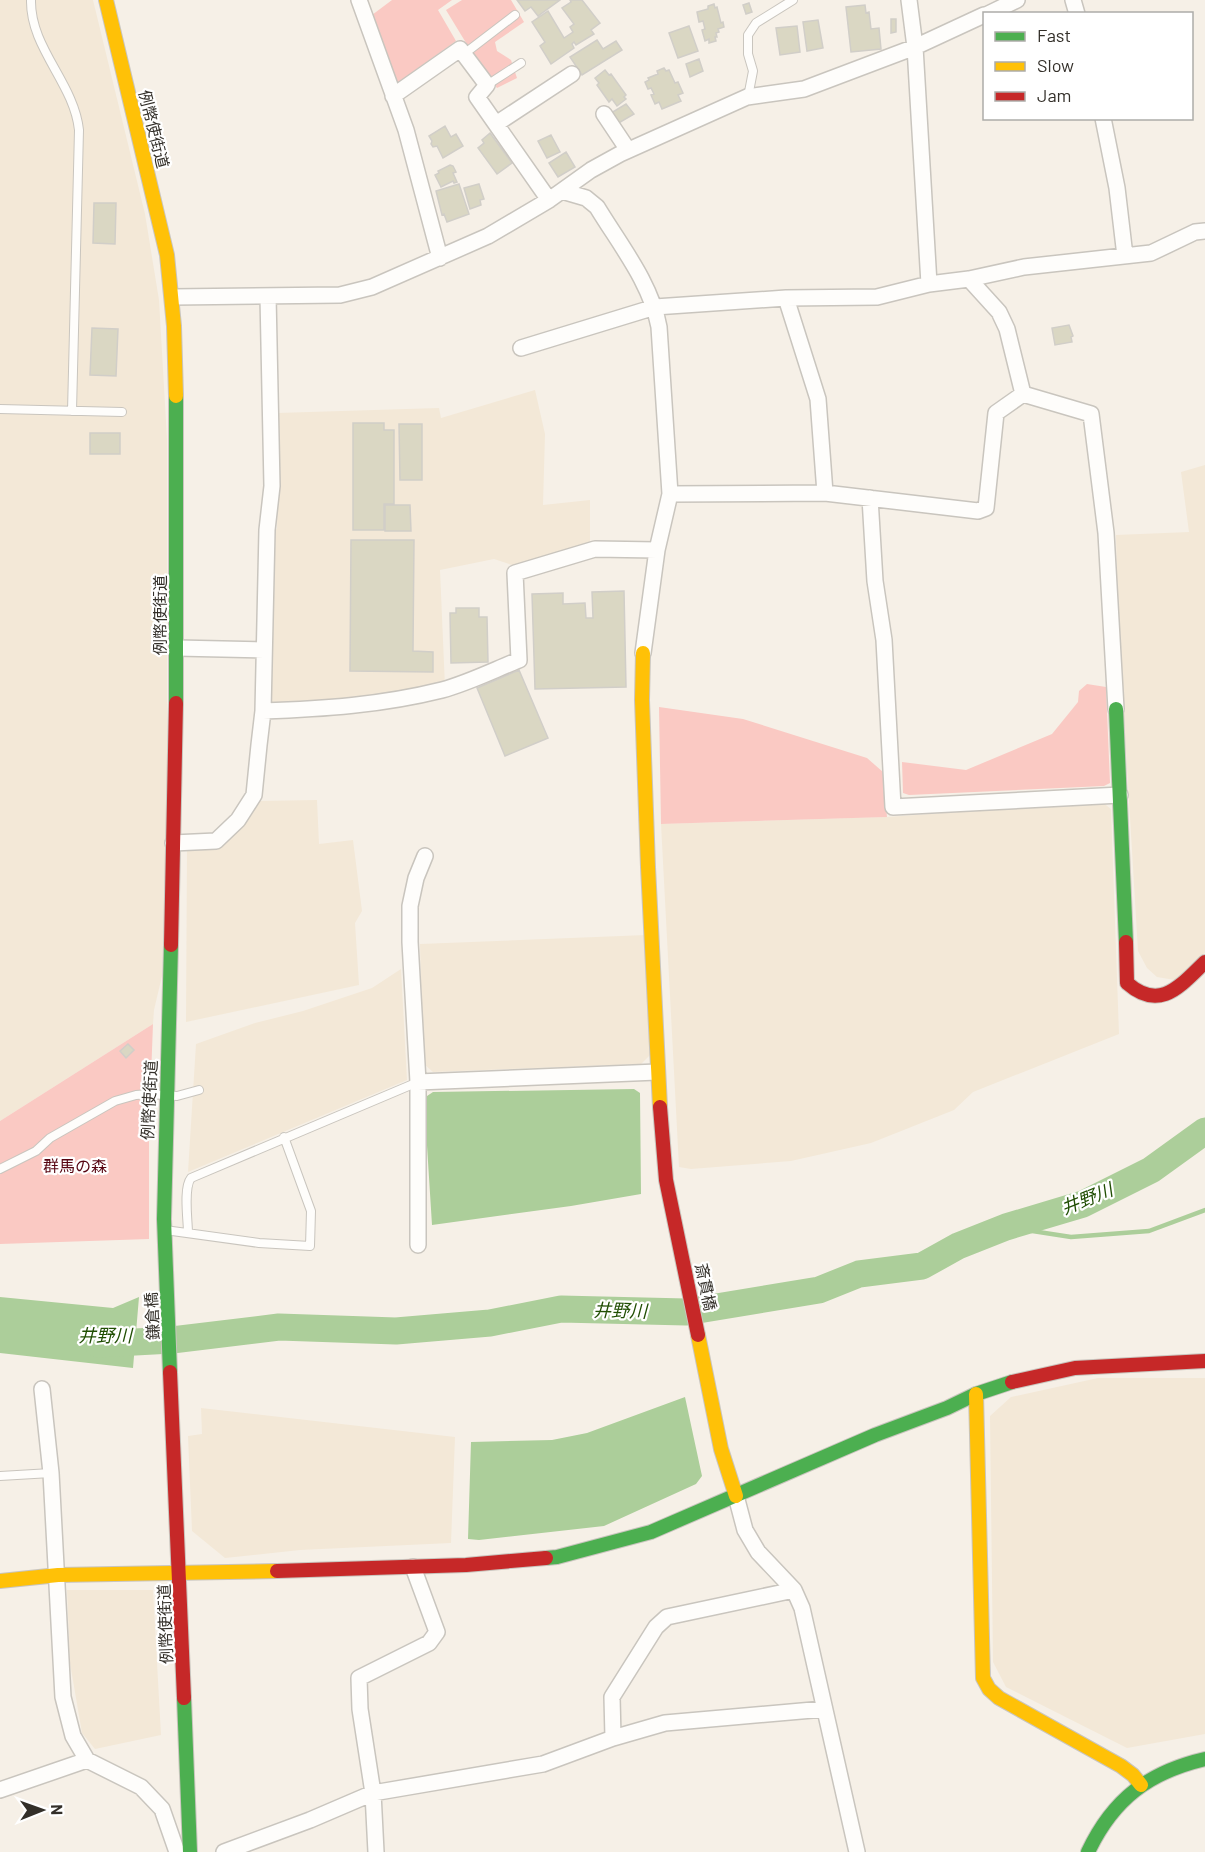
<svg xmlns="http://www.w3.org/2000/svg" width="1205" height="1852" font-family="Barlow,'Noto Sans JP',sans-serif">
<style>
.built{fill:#f3e8d7}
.green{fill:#fac9c3}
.water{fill:#acce9a}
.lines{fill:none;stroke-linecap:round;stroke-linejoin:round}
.stream{stroke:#acce9a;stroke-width:4.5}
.river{stroke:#acce9a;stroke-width:27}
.building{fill:#dad7c3;stroke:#d1cec8;stroke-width:1.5}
.lane-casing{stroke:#c9c5be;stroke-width:10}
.street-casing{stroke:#c9c5be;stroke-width:18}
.fast-casing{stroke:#c9c5be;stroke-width:16}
.slow-casing{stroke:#c9c5be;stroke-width:16}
.jam-casing{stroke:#c9c5be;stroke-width:16}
.lane{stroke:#fefdfb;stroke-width:8}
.street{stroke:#fefdfb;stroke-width:15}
.fast{stroke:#4caf50;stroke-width:14}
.slow{stroke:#ffc107;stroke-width:14}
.jam{stroke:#c62828;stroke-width:14}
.labels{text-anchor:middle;stroke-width:4.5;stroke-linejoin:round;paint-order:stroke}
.street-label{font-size:16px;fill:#332f29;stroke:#fff}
.park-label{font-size:16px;fill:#570511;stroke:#fff}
.water-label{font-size:18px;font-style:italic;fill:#214f04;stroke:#fff}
</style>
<rect width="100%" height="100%" fill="#f6f0e7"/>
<path class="built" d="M0,0H93L145,214L159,300L167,439V819L162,976L154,1010L153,1024L0,1121Z
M535,390L545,434L543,505L590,500V544L515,566L494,559L440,570L445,687L379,701L269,703L273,531L277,529L279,439L277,413L439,408L441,418Z
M1205,465V953L1175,980L1157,977L1147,968L1138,951L1118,617L1116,535L1189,532L1181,472Z
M317,800L319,844L353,840L362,911L355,923L359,985L186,1022L187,848L220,845L258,801Z
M1102,802L1111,809L1119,1034L973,1092L954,1110L871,1143L791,1161L691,1169L679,1167L661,824L887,817Z
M646,935L652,1053L641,1064L433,1072L423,1063L420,944Z
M401,969L407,1080L188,1172L196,1044L255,1023L303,1011L372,988Z
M1098,1378H1205V1734L1127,1748L1006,1687L993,1662L990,1416L1011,1397Z
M201,1408L455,1437L451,1543L300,1550L225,1558L192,1531L188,1436L202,1434Z
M67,1590H153L161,1735L95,1749L82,1733L70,1663Z"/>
<path class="green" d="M392,0H452L438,10L456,41L396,84L372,15Z
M462,0H511L524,22L495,42L497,51L511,60L517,78L497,88L485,74L446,10Z
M1087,684L1106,687L1110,783L1104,786L909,795L903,793L902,762L966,770L1052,734L1078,702L1079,691Z
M659,707L743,719L867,758L883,772L887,817L661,824Z
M153,1024L149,1129V1239L0,1244V1121Z"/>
<path class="water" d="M634,1089L640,1093L641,1194L571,1206L432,1225L424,1098L433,1092Z
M0,1297L113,1308L139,1297L133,1368L0,1353Z
M685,1397L702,1476L696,1484L604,1526L479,1540L468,1539L471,1442L552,1440L587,1433Z"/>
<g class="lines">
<path class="stream" d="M1006,1227L1071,1237L1149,1231L1205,1210"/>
<path class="river" d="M98,1344L172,1340L279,1327L396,1331L490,1323L561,1309L686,1312L819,1290L859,1274L922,1266L958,1246L1006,1227L1083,1204L1151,1170L1205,1131"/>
</g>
<path class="building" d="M517,0H560L538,16L531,7L525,11Z
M570,0H582L600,23L591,30L594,34L576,45L574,42L572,44L574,48L551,64L540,46L545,42L532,22L548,11L564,38L573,32L570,27L574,24L562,8L571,2Z
M749,3L752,12L746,14L743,5Z
M714,4L715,8L717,7L721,23L723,22L724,27L718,29L719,32L716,33L717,37H715L716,41L709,43V39L705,41L702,30L705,29L703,21L699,22L697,12L708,9V6Z
M865,5L866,13L869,12L871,29L879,28L881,49L851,52L846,7Z
M891,19H896V32L891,33Z
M818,20L823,48L807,51L803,22Z
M689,26L698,51L678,58L669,33Z
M797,26L800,52L780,55L776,28Z
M597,40L603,49L616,41L622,50L582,75L570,57Z
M699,59L703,71L690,77L686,64Z
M664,68L666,71L669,70L675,83L678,82L683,93L678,95L681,101L662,109L659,102L655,104L651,95L654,94L651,88L648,89L645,82L649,80L648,78L658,74L657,71Z
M605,70L609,75L611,74L626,95L624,97L626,99L617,106L612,99L609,102L597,85L599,83L595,78Z
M626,104L634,114L617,124L611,113Z
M445,126L451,137L456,134L463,146L443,158L437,146L433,147L431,144L432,141L429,136Z
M490,133L512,163L497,174L478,148L484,143L482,140Z
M551,135L560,152L547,158L538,141Z
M566,152L575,167L558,177L549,163Z
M450,165L453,166L456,172L453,173L457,182L454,183L453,181L441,187L435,175L439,173L438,171Z
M459,184L469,214L447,222L444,214L442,215L436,191Z
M479,184L484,199L480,200L481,205L470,209L464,188Z
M94,203H116L115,244L93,243Z
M1069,325L1073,336L1071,337L1072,342L1055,345L1052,328Z
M92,328L118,329L116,376L90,375Z
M353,423H384V430H394V504H384V530H353Z
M399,424H422V480H400Z
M90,433H120V454H90Z
M385,505H410L411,531H385Z
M351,540H414L413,651L433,652V672L350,671Z
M624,591L626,687L535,689L532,594L563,593V604L585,603L586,618H593L592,592Z
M456,608H479V617H487L488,662L451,663L450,613H456Z
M519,670L548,738L505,756L477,688Z
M128,1044L134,1050L126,1058L120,1051Z"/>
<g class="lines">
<g class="lane-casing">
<path id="lane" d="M31,0C30,48 74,83 79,130L72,411
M464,54L515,15
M487,85L521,63
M748,97L753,71L748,54V35L756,23L793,0
M0,409L122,412
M0,1169L36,1151L50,1138L115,1101L136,1095L150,1094L177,1096L199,1090
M165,1230L259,1243L310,1246L311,1211L284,1137
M188,1233C188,1220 183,1188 191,1178L418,1082
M0,1476L51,1473"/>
</g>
<g class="street-casing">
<path id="street" d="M359,0L406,130L440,258
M909,0L915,47L929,284
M1073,0L1077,14
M988,14L1017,0
M393,96L460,49L487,85L477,97L549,200
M604,114L628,150
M1103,118L1117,188L1125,256
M496,124L572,74
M562,191L586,198L597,207C620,245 651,283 659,327L670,494L657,550L643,653
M173,297L340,295L372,287L488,236L549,200L591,170L620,154L747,97L804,89L915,47L984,15
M786,298L818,399L825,493
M521,348L655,307L786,298L877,297L929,284L969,279L1024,267L1151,253L1195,232L1205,231
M1023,394L1091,414L1106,533L1116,709
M670,494L825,493L978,511L986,508L996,413L1023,394L1007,329L999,312L969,279
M870,498L875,581L884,640L893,807L1120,795
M177,648L264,650
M263,711C323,709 382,705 442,690C468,683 494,670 519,660L515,573L595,549L657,550
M173,843L216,841L238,820L254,795L259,745L263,711L267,530L272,486L268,296
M418,1082L657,1072
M418,1245V1082L410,942V906L416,878L425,856
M42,1389L51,1473L63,1697L73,1736L87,1760L141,1787L162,1809L177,1852
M736,1496L745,1530L758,1552L794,1590L802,1608L857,1852
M613,1738L612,1697L656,1627L667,1617L794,1590
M0,1790L87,1760
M224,1852L310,1820L373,1793L543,1764L613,1738L665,1723L824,1709
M376,1852L373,1793L360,1709L359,1678L429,1643L437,1632L413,1567"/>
</g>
<g class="fast-casing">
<path id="fast" d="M176,703V396
M1116,709L1126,942
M170,1372L164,1219L171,945
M546,1558L557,1557L651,1532L875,1435L947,1408L976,1394L1012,1382
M184,1698L190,1852
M1088,1852C1113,1799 1149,1772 1205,1759"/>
</g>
<g class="slow-casing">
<path id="slow" d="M106,0L167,255L174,326L176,396
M643,653L642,700L648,867L660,1107
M698,1335L721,1449L736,1496
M976,1394L983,1678L989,1689L999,1698L1121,1766L1133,1775L1141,1785
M0,1581L58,1575L277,1571"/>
</g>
<g class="jam-casing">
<path id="jam" d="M1126,942L1127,983C1160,1012 1180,986 1205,962
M171,945L176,703
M660,1107L666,1180L698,1335
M170,1372L184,1698
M1012,1382L1075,1368L1205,1361
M277,1571L466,1565L546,1558"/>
</g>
<use href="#lane" class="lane"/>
<use href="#street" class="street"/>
<use href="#fast" class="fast"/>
<use href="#slow" class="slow"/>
<use href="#jam" class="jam"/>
</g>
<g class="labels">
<g class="street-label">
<text transform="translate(154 129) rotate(76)" y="6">例幣使街道</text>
<text transform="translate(160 615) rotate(-90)" y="6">例幣使街道</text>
<text transform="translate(149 1100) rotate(-87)" y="6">例幣使街道</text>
<text transform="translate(706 1287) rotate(78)" y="6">斎貫橋</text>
<text transform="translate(152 1316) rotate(-93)" y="6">鎌倉橋</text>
<text transform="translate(165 1624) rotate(-92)" y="6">例幣使街道</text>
</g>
<g class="park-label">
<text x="75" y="1172">群馬の森</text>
</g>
<g class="water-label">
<text transform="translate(1087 1199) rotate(-22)" y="6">井野川</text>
<text transform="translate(620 1311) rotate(1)" y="6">井野川</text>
<text x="105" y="1342">井野川</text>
</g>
</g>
<rect x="983" y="12" width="210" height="108" fill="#ffffff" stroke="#adaca9" stroke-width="1.5"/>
<rect x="995" y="32" width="30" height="9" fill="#4caf50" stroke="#adaca9" stroke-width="1.5"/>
<text x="1037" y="42" font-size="18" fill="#332f29">Fast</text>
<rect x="995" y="62" width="30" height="9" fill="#ffc107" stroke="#adaca9" stroke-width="1.5"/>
<text x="1037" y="72" font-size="18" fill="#332f29">Slow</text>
<rect x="995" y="92" width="30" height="9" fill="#c62828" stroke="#adaca9" stroke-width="1.5"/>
<text x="1037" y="102" font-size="18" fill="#332f29">Jam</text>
<g transform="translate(42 1810) rotate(89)" stroke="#ffffff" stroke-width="4.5" paint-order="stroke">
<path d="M0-4.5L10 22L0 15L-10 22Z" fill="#332f29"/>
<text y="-9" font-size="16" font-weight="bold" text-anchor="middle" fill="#332f29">N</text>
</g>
</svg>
